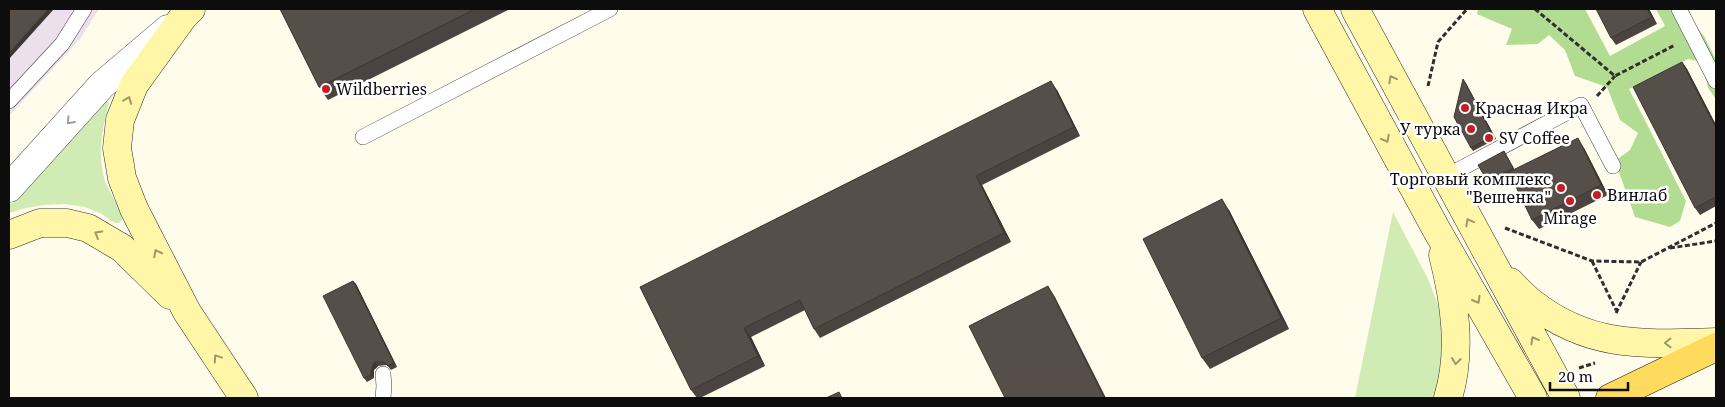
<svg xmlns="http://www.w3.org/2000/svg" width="1725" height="407" font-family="'Noto Serif',serif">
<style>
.industrial{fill:#ebe0ec}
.green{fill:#d0ebb4}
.forest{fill:#b3dc93}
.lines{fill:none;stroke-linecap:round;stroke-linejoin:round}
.lane-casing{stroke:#404040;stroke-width:16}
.street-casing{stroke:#404040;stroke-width:29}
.secondary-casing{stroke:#2f2f2f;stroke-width:29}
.primary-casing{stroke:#1e1e1e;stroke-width:29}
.path{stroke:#2f2f2f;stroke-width:3;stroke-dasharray:5 2.5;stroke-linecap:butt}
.lane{stroke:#fff;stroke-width:15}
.street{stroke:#fff;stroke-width:28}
.secondary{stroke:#fff7a7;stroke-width:28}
.primary{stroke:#feda5d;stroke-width:28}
.wall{fill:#4a433f}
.shaded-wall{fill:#3c3733}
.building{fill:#564e49;stroke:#3c3733}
.oneway{stroke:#9e9969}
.oneway2{stroke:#9e9e9e}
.poi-dot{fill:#c21f24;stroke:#fff;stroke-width:2}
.labels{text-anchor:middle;stroke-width:5;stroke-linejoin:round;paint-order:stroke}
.poi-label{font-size:16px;fill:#0d0d0d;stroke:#fff;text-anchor:start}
</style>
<rect width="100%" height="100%" fill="#fffcec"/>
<path class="industrial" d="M9,9H99L80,39L9,116Z"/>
<path class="green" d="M105,101H108L109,103C102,129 97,154 105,181C108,191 123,212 122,220L119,223H115L102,214L85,207L65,204L43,205L26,208L9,213V206Z
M1393,212L1428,279L1443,318L1445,353L1438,398H1355Z"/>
<path class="forest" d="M1478,9H1585L1610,56L1665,26L1656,9H1681L1704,36L1716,60V99L1708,88L1703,62L1688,59L1629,89L1686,201L1680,221L1670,227L1635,217L1615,161L1630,150L1638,133L1620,120L1607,87L1575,76L1565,50L1549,35L1538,44L1506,45L1512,29L1477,14Z"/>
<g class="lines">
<g class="lane-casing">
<path id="lane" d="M1679,9L1716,81
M9,101L62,44L84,9
M363,137L610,9
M1445,177L1581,105L1613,166
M383,374L384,386L383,398"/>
</g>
<g class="street-casing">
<path id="street" d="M9,188L102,85L168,29"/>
</g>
<g class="secondary-casing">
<path id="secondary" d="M191,9L183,17L134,85L120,120L117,148L122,178L134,209L187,312L244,398
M1317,9L1435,227L1533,398
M1355,9L1566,398
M9,235L40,223H67L88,228L122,248L170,295
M1443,255C1455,302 1462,352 1448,398
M1510,282C1517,289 1524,297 1532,303C1591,349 1646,344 1716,342"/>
</g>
<g class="primary-casing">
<path id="primary" d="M1610,398L1716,347"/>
</g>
<path class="path" d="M1535,9L1615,76L1675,45
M1428,86L1438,42L1467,9
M1597,96L1615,76
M1505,228L1592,261L1641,262L1716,223
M1670,248L1716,241
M1592,261L1616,310
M1616,313L1641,262
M1579,368L1595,363"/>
<use href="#lane" class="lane"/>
<use href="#street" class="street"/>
<use href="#secondary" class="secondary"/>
<use href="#primary" class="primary"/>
</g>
<path class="wall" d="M280,9H510L328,100L319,87Z
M1649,9L1657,24L1616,45L1611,38Z
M1682,62L1687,69L1716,125V206L1700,215L1695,208Z
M1463,79L1496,139L1473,151L1471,148Z
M1057,90L1080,136L982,185L1011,242L820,338L814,329L805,310L751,337L765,366L700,398H697L691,390L640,287Z
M1584,148L1608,195L1539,229L1532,220L1510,175L1490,186L1488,182L1504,151L1515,170Z
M1229,210L1289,329L1210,369L1202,358Z
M353,281L356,284L397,367L391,370L387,365L378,366L374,370V378L367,382L364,378Z"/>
<path class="shaded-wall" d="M48,9H54L9,59V53Z
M1647,9H1649L1657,24L1652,17Z
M1682,62L1687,69L1716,125V128Z
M1463,79L1466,83L1496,139L1493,136Z
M1051,81L1057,90L1080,136L1074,127Z
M1578,138L1584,148L1608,195L1601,185Z
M976,176L982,185L1011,242L1004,233Z
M1222,199L1229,210L1289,329L1281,318Z
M353,281L356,284L397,367L394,363Z
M1048,286L1055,297L1106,398H1104Z
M744,328L751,337L765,366L758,356Z
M375,362L378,366L374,370V378L371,375L372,367Z"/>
<path class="building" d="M9,9H48L9,53Z
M280,9H475L319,87Z
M1596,9H1647L1652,17L1611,38Z
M1682,62L1716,128V197L1695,208L1633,87Z
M1463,79L1493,136L1471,148L1454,117Z
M1051,81L1074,127L976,176L1004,233L814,329L800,300L744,328L758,356L691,390L640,287Z
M1578,138L1601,185L1532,220L1509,172Z
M1504,151L1513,168L1488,182L1478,165Z
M1222,199L1281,318L1202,358L1143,239Z
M353,281L394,363L388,366L384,362H375L372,367L371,375L364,378L323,296Z
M1048,286L1104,398H1005L969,326Z
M839,392L842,398H826Z"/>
<defs><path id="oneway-chevron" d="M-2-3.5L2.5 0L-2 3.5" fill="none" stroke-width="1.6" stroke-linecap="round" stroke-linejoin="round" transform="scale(1.25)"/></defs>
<g class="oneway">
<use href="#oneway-chevron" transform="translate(1392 79) rotate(-118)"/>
<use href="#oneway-chevron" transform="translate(128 100) rotate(-69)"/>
<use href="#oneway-chevron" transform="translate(1386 139) rotate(62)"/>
<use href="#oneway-chevron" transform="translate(1469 222) rotate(-118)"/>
<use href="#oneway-chevron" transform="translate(98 234) rotate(-150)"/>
<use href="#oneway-chevron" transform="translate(157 253) rotate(-117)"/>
<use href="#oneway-chevron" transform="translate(1477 300) rotate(60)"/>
<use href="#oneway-chevron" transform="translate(1534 340) rotate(-119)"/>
<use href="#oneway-chevron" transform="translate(1668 343) rotate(179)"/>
<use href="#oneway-chevron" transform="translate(217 358) rotate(-124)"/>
<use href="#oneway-chevron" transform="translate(1456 361) rotate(96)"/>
</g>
<use class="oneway2" href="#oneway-chevron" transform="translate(70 121) rotate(132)"/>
<g class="poi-dot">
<circle cx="326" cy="89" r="5"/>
<circle cx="1465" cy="108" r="5"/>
<circle cx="1471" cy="129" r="5"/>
<circle cx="1489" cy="138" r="5"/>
<circle cx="1561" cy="188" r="5"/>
<circle cx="1597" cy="195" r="5"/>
<circle cx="1570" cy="201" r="5"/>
</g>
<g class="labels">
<g class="poi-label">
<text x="336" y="95">Wildberries</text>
<text x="1475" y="114">Красная Икра</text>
<text x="1461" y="135" text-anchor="end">У турка</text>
<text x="1499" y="144">SV Coffee</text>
<text x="1551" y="185" text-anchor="end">Торговый комплекс<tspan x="1551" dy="18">"Вешенка"</tspan></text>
<text x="1607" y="201">Винлаб</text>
<text x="1570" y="224" text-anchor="middle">Mirage</text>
</g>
</g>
<rect width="1725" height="407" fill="none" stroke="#0d0d0d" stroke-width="20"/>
<path d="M1550 382v8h78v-8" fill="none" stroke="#0d0d0d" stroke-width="2.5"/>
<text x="1558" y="382" font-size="15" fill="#0d0d0d" stroke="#ffffff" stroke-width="4" paint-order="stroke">20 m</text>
</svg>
